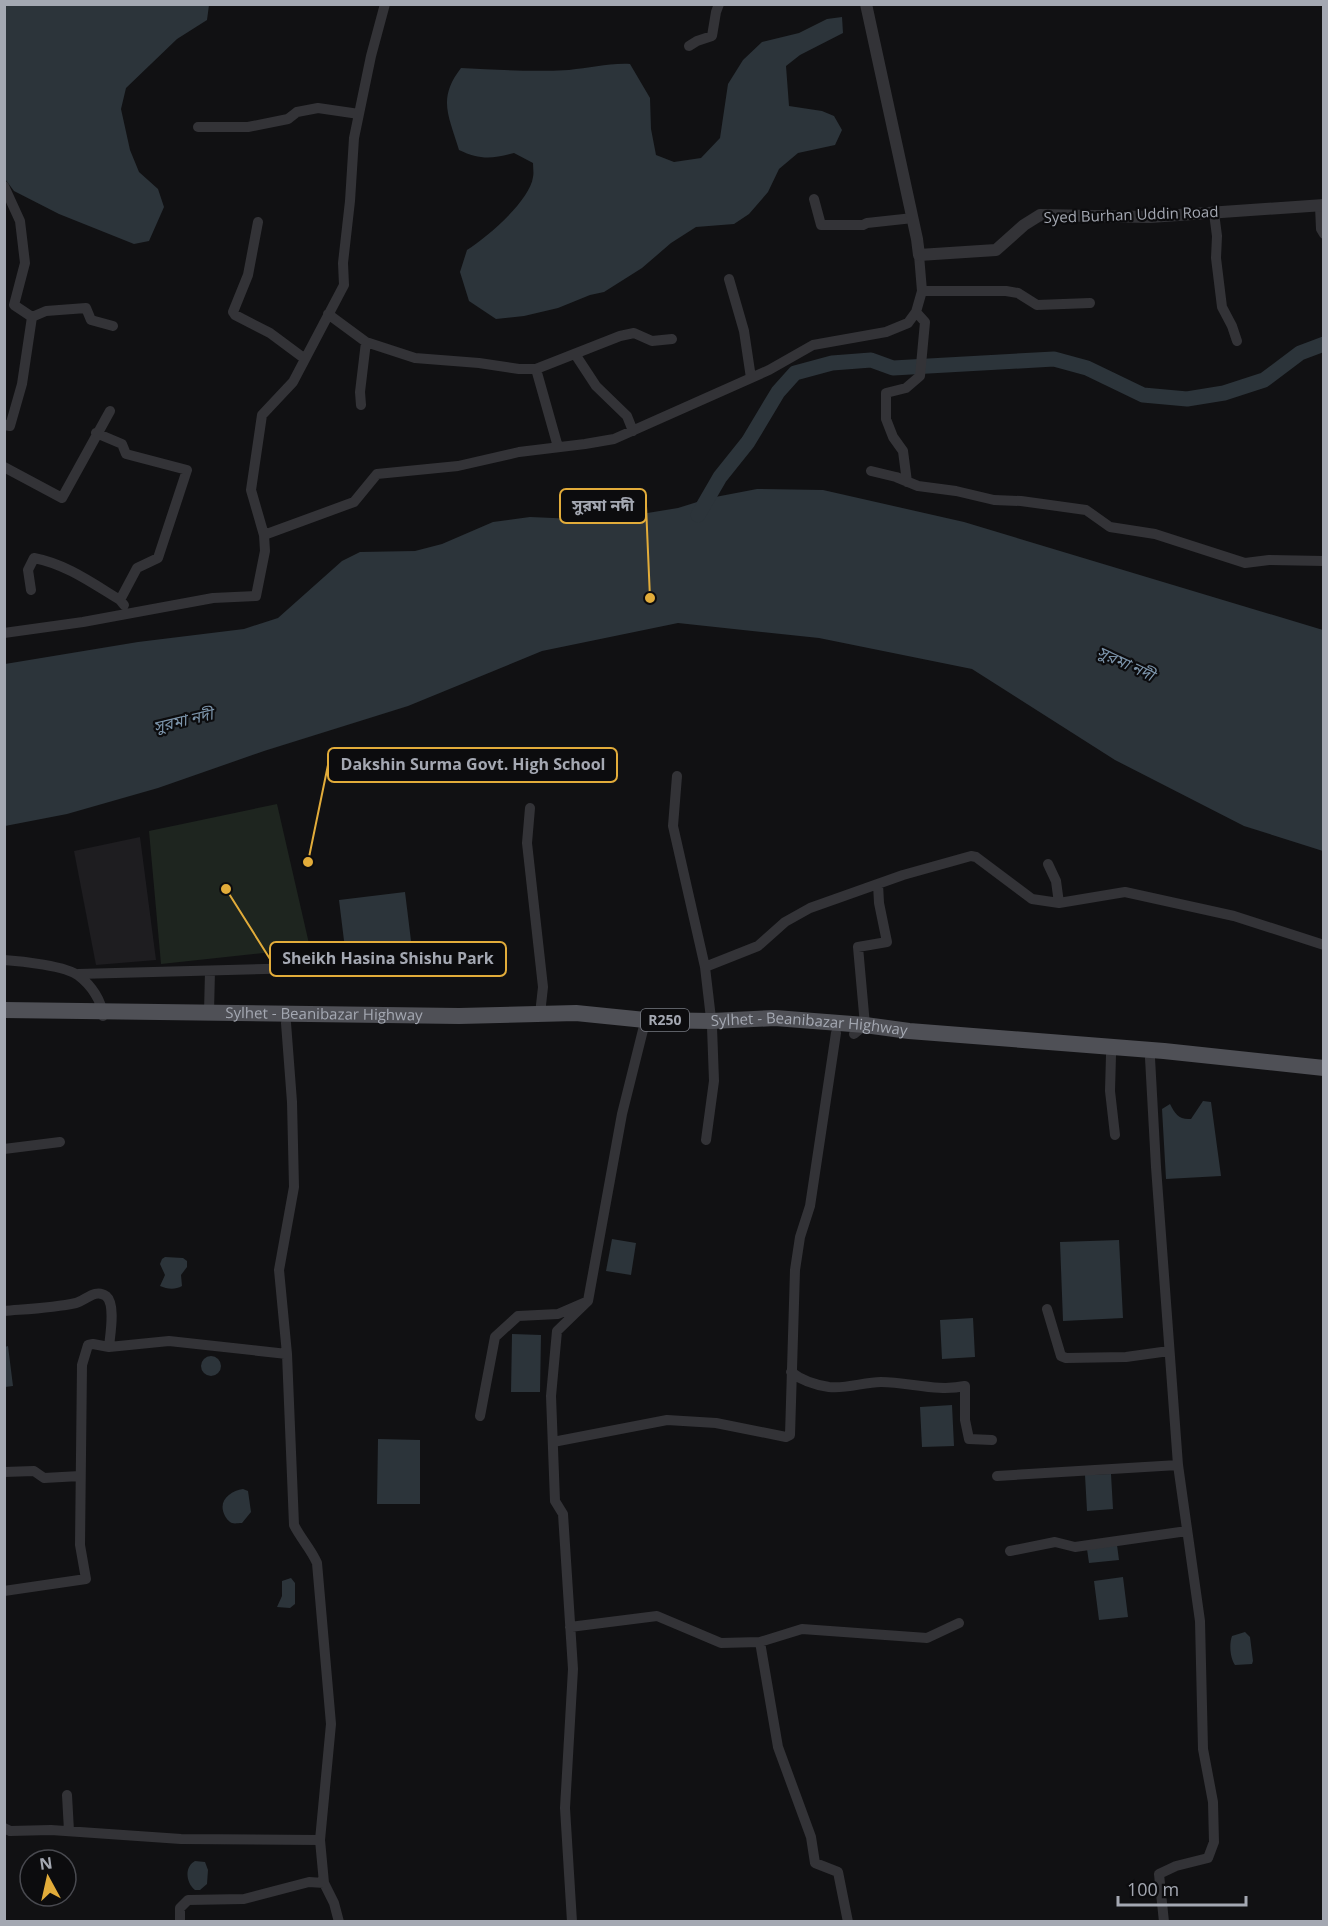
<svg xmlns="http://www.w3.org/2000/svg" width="1328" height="1926" font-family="'Open Sans','Noto Sans Bengali',sans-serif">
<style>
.built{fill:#1e1d20}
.green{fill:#1e251f}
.water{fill:#2c343a}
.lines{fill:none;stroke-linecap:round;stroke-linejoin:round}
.river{stroke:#2c343a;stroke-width:15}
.minor{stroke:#333337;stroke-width:10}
.tertiary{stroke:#333337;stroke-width:12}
.primary{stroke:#4f5056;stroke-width:16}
.labels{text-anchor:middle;stroke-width:4.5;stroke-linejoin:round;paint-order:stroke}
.shield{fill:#0c0c0e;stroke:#767981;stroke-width:1.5}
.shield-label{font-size:14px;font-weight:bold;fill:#a4a8b2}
.street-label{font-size:15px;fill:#a4a8b2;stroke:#0c0c0e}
.water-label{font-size:16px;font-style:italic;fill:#7d95ab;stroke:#0c0c0e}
.leader{fill:none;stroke:#e2ac3a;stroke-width:2}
.callout-dot{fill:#e2ac3a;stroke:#0c0c0e;stroke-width:2}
.callout{fill:#0c0c0e;stroke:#e2ac3a;stroke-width:2}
.callout-label{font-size:16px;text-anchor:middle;font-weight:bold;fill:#a4a8b2}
</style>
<rect width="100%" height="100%" fill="#111113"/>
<path class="built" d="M140,837L156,960L96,965L74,851Z"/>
<path class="green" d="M277,804L310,948L161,964L149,831Z"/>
<path class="water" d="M5,5H209L207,20L177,39L126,88L121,109L130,150L139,172L158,189L164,207L149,241L134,244L59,214L14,191L5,179Z
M842,17L843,33L800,55L786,66L789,106L822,111L834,116L842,130L835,145L798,153L779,169L768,192L749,214L734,224L696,227L671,243L642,268L604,292L590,295L558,308L524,316L496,319L469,301L460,272L467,250C486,238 530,201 533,177C534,173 533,168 533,163L514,153C492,159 480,160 459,150C449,116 437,99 461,68C497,70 533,72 569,70C590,68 609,63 630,64L650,98L651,129L656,155L674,162L701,158L720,138L728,84L743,60L762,42L799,33L827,19Z
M757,489L823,490L964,522L1323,630V851L1244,826L1115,760L972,669L819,638L678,623L542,651L408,706L264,751L158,788L67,814L5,826V664L138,642L244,629L278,618L342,561L360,552L415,551L442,544L493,522L530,517L576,519L623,517L678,508L710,498Z
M405,892L413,957L347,965L339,900Z
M1203,1101L1211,1102L1221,1176L1166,1179L1162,1109L1170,1104C1175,1114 1179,1120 1191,1119Z
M612,1239L636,1243L631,1275L606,1271Z
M1119,1240L1123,1318L1063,1321L1060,1242Z
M165,1257L183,1258L187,1261V1267L181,1275L182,1286C175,1290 167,1289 160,1286L165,1275L160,1264L162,1259Z
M973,1318L975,1357L942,1359L940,1320Z
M512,1334L541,1335L540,1392H511Z
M8,1346L13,1386L5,1387V1347Z
M201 1366a10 10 0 1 1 20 0a10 10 0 1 1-20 0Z
M952,1405L954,1446L922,1447L920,1407Z
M378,1439L420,1440V1504H377Z
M1111,1474L1113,1509L1087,1511L1085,1475Z
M243,1489L248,1491L251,1512L242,1523C238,1523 235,1524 232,1523C229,1522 226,1518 225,1516C217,1501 230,1491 243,1489Z
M1117,1545L1119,1560L1089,1563L1087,1549Z
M1123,1577L1128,1617L1099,1620L1094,1581Z
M291,1578L295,1583V1604L290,1608L277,1607L282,1596V1581Z
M1245,1632L1250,1637L1253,1661L1252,1664L1235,1665C1230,1658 1229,1644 1232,1636Z
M195,1861L205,1862L208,1870L207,1884L200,1890H195C186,1883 184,1867 195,1861Z"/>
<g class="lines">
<path class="river" d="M698,515L720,477L748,442L778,392L795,373L832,363L871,360L893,368L1054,359L1087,368L1143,395L1187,399L1224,393L1264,380L1300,353L1324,344"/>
<path class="minor" d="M689,46L697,41L712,36L716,12L719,4
M198,127H248L288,119L297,112L318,108L359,114
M4,186L20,221L25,263L14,305L32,317L22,384L10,426L4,425
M814,199L821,225H863L867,223L913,218
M1320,206L1321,229L1324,234
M1214,213L1217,236L1216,258L1222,307L1232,326L1237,341
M258,222L248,275L233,312L235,315L270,333L305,359
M729,279L744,331L751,378
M922,291H1006L1018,293L1037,305L1090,303
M328,314L366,342L415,358L479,363L519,369H536L620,336L634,333L652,341L672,339
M32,317L46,311L86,308L91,320L113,326
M575,354L596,386L627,416L633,431
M536,369L558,447
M361,405L360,392L366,342
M96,433L122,444L126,454L187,470L158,558L137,568L120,600
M4,467L62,498L110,411
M871,471L896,477L918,486L956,491L994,500L1021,501L1086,510L1110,527L1155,534L1245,563L1269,560L1324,561
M907,482L903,451L893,437L886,419V393L906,388L920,376L925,322L916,312
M264,535L251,490L262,415L293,382L344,285L343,263L350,201L354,138L371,56L385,4
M31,590L28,570L34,558C66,564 92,583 120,600L124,605
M4,633L83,622L213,598L256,596L265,551L264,535L354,502L377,474L458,466L519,452L585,444L614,439L769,370L813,345L886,332L908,323L916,312L922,291L919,255
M677,776L673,826L705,967L712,1027L714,1081L706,1140
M530,808L527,843L543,987L540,1014
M1048,864L1056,881L1059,903
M4,960C21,961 67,966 79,976C91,985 102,1001 103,1016
M705,967L758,946L785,922L810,908L903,875L971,856L976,857L1032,899L1059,903L1125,892L1234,916L1324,945
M78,974L305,968
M209,1012L210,971
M286,1023L292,1102L294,1187L279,1270L287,1354L294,1525C301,1539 311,1549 317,1563L331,1724L320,1840L324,1883L334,1903L339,1922
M854,1034L865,1025L858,947L887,942L879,903L878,884
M1111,1055L1110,1091L1115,1135
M1150,1058L1156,1167L1178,1465L1200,1621L1203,1749L1213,1802L1214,1842L1208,1858L1176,1866L1159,1874L1164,1922
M4,1149L60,1142
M1047,1309L1061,1356L1066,1358L1126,1357L1169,1351
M4,1311C28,1309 53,1308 76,1303C85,1301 95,1288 106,1296C116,1304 110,1335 109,1347
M791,1372C801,1380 816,1385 829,1387C847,1389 864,1382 881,1382C909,1382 937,1392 965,1386V1420L969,1439L992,1440
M480,1416L495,1337L518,1316L558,1314L588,1301L622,1114L644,1026
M553,1442L667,1420L716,1423L786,1437L790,1435L795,1270L800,1237L810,1206L836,1033
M4,1472L34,1471L44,1478L80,1476
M997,1476L1178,1465
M1010,1551L1055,1542L1075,1547L1187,1531
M4,1591L86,1579L80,1545L82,1365L88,1345L93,1344L109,1347L169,1341L287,1354
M570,1627L657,1616L721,1643L760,1642L802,1629L927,1638L959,1623
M760,1642L778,1747L811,1837L815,1863L838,1872L848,1922
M67,1795L69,1831
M4,1828L10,1831L51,1830L181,1839L320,1840
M180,1922V1908L188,1900L244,1899L309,1882L324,1883
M572,1922L565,1808L573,1669L563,1514L555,1501L551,1396L557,1331L588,1301"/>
<path class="tertiary" d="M866,4L917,239L919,255L996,250L1024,225L1040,215L1150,217L1324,205"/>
<path class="primary" id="s1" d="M4,1010L459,1016L576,1013L645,1020L712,1021L775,1018L865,1025L909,1031L1164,1051L1324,1068"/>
</g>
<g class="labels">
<rect class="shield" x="641" y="1009" width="48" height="22" rx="4.5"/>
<g class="shield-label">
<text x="665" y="1025">R250</text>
</g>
<g class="street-label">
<text transform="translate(1131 215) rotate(-2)" y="5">Syed Burhan Uddin Road</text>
<text dy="5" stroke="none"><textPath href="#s1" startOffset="320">Sylhet - Beanibazar Highway</textPath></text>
<text dy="5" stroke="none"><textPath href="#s1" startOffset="806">Sylhet - Beanibazar Highway</textPath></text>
</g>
<g class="water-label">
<text transform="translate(1126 663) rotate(25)" y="6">সুরমা নদী</text>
<text transform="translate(183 720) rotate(-13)" y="6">সুরমা নদী</text>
</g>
</g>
<path class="leader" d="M650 598L646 506M308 862L328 765M226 889L270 959"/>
<g class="callout-dot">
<circle cx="650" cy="598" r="6"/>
<circle cx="308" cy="862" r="6"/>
<circle cx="226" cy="889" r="6"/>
</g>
<g class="callout">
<rect x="560" y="489" width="86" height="34" rx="6"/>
<rect x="328" y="748" width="289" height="34" rx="6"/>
<rect x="270" y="942" width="236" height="34" rx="6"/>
</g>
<g class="callout-label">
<text x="603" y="511">সুরমা নদী</text>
<text x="473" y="770">Dakshin Surma Govt. High School</text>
<text x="388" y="964">Sheikh Hasina Shishu Park</text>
</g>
<rect width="1328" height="1926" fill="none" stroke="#a4a8b2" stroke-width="12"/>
<g transform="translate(48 1878) rotate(352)"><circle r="28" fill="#0c0c0e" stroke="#494a50" stroke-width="1.5"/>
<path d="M0-4.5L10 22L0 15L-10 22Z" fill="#e2ac3a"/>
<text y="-9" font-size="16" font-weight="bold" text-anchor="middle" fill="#a4a8b2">N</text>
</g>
<path d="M1118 1896v9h128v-9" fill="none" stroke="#a4a8b2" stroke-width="3"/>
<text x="1127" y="1896" font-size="18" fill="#a4a8b2" stroke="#0c0c0e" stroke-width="4.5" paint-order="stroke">100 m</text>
</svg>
